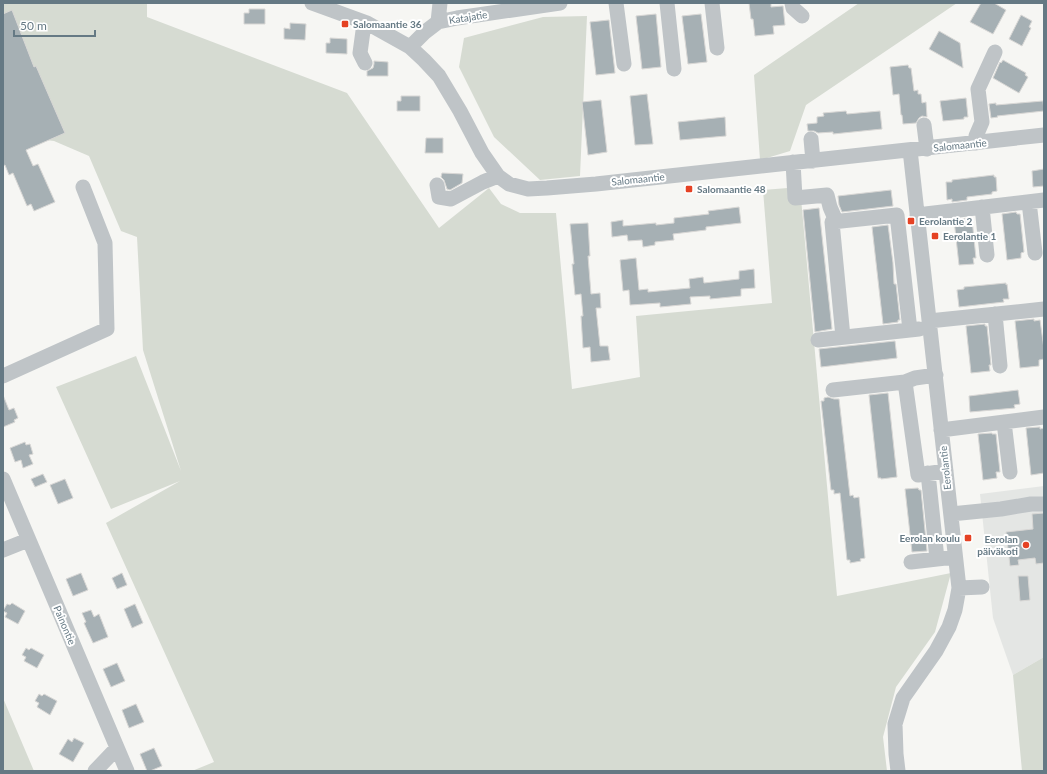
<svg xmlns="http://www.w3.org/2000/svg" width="1047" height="774" font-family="Lato,sans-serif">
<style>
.built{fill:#e4e6e4}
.green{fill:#d6dbd2}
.building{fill:#a6b0b4;stroke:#d8d7d5}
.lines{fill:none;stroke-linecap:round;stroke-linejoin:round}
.minor{stroke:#bfc4c7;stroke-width:15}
.poi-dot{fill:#e54224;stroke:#fff;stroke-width:1.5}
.labels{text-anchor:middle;stroke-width:4;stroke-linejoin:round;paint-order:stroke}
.street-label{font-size:10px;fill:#657984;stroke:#fff}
.poi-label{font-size:10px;font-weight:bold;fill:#657984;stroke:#fff;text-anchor:start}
</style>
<rect width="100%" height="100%" fill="#f6f6f3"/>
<path class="built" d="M1044,486V657L1013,675L993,618L980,494Z"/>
<path class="green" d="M3,3H147V17L347,93L439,228L489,188L501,204L520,213H556L572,389L640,377L636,316L772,303L763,190L800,187L837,596L951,573L935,632L896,687L883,737L887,771H192L214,762L106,523L180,481L111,509L56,387L136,356L181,471L143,350L137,237L121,231L89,156L54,141L14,136L3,80Z
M859,3H957L806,105L790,151L760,160L754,75Z
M587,16L580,176L540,180L494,137L459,67L464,38L543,17Z
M1044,657V771H1022L1013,675Z
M3,698L34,771H3Z"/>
<path class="building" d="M749,3H771V7L783,6L785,25L773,26L774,34L755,36L753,19H751Z
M981,3H994L1006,10L993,34L970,22Z
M249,9H265V24H244V13H249Z
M12,10L34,67L36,66L65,133L26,150L33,166L38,164L55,202L34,211L31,204L27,206L13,173L9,175L5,165L3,166V14Z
M656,14L661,67L642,69L636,16Z
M701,14L707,62L688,64L682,16Z
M1021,15L1032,21L1029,27L1031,28L1022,46L1009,39Z
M609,20L615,73L596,75L590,22Z
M290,23L306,24L305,40L284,39V28L290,29Z
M939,31L960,43L963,68L929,49Z
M330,38L347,39V54L326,53V43H330Z
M1003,60L1026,73L1025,75L1028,77L1019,93L993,78L1000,62L1001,63Z
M374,61L388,62V76H367V71L373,68L374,64Z
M908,65L909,68H911L914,91L918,90V94H921L922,103L926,102L927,117L922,116L919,118L916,123L903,124L902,115H901L899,94L893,95L890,67Z
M647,94L653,144L635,145L630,96Z
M401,96H420V111H397V101H401Z
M966,98L968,117H964V119L943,121L940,101Z
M601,100L607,152L588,155L582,102Z
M1043,101L1044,111L997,116L998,117L991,118L989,104L996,103V105Z
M846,111L847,114L880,111L882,129L833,134V132L818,133L814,131H808L807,124L817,123V117L824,116L823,113Z
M725,117L726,136L680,140L678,122Z
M426,138H443V153H425Z
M1044,169V186L1033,187L1032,171Z
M442,173L463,174L462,183L450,190L447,189L444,180L441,177Z
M994,175V177H996L997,191L992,192V194L967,197V200L952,202V199L947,200L946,182H952V180Z
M891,190L893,206L842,212L839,205L838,196Z
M739,207L741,223L706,227V230L673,234L674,240L655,242V245L643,247L642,240L628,241L627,235L612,237L611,222L623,220V226L656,223V225L674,223V218L709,214L708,211Z
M819,208L832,329L815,332L803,210Z
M1016,212L1017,214H1020L1024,252L1021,253V258L1007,260L1002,214Z
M969,218V220L972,219L976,258H973L974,264L959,265L954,220Z
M588,223L590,256H588L591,294L600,293L601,308H596L600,346H608L610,360L591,362L590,347L583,348L581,316H583L581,294L575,295L572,264H574L570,224Z
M888,225L893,263V264L894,284H896L900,320H898V322L883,324L872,227Z
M636,258L639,290L648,289V292L690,288L689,279L703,277L704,283L739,279V271L754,269L755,288L741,289V296L710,299V296L690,297L691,304L660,307V303L630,305L629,290L623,291L620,260Z
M1006,283V285L1007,284L1009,299H1003L1004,302L959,307L957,290L964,289V287Z
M1034,319V321L1040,320L1044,349V359L1039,360V366L1020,368L1015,321Z
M985,324V326H987L991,365H989L990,371L971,373L966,326Z
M895,341L897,358L821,367L819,349Z
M1018,390L1020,404L1014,405L1015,408L970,412L969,396Z
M888,393L897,477L881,479V478H878L869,395Z
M3,395L9,410L14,408L18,418L14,420L15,422L3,427Z
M828,397L834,399H839L850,496L853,495L854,498L859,497L865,558L860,559L861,561L850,563V560H847L840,493L834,494V490H831L821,401H824V398Z
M1040,427V429L1044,428V473L1031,475L1026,428Z
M992,433V434H996L1000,472H996L997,478L983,480L978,434Z
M25,442L26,445L30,444L33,454L29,455L33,464L23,468L21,460L15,462L10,448Z
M43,474L47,482L35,487L31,479Z
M65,479L73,498L58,504L50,485Z
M918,488L919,490H921L927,551L912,552L905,489Z
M1044,513V563L1036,564L1035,558L1018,560L1019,565L1010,566L1006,532L1033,529L1032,514Z
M81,573L88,590L73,596L66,579Z
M122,573L127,585L117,589L112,578Z
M1018,576H1028L1030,600L1020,601Z
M12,603L25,611L18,624L5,617L7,613L3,611L7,604L10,605Z
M135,604L143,623L132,628L124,609Z
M91,610L94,617L99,614L108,637L93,643L84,623L86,622L82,613Z
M26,648L29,650L31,648L44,655L37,668L24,661L26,657L22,655Z
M117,663L125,681L111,687L103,669Z
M39,694L42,696L44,694L57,701L50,715L37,707L39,703L35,701Z
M136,704L144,722L129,728L122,710Z
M74,738L84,743L73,762L59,754L68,739L72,742Z
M154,748L162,766L150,771H147L140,754Z"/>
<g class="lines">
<path class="minor" d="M312,3L367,23L410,47L424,60L439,76L460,111L482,153L498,176L509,184L528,189L547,188L596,184L1044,135
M616,3L624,64
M667,3L674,69
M712,3L717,48
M792,3L793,8L802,16
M438,22L440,3
M410,47L425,32L438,22L457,18L560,3
M365,63L360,53L363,31L367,23
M924,125L927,149
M811,139L813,161
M976,143V136L982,122L978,89L995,52
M793,162L795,198L827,195L830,207L836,221
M437,185L439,197L451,199L483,182L498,176
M1029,202L1035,253
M982,207L987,255
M917,215L1044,200
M995,314L1000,366
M929,321L1044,309
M843,337L832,222L897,215L910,330
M818,340L919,329
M3,376L107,329L105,243L83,187
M905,382L918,475L946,471
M833,390L905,382L915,378L936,375
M1004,422L1010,472
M941,430L1044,417
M928,473L937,559L955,557
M3,479L127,771
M951,514L1001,509L1031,504H1044
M3,550L28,540
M911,562L937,559
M959,588L982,587
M95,771L117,748
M898,771L896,754L895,724L903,698L936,651L949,627L955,610L959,588L910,150"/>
</g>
<g class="poi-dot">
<rect x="341" y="20" width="8" height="8" rx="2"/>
<rect x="685" y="185" width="8" height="8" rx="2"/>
<rect x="907" y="217" width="8" height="8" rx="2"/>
<rect x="931" y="232" width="8" height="8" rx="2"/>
<rect x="964" y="534" width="8" height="8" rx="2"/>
<circle cx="1026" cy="545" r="4"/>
</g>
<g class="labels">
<g class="street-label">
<text transform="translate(468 17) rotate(-9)" y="4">Katajatie</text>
<text transform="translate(960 145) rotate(-6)" y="4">Salomaantie</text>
<text transform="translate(638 179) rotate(-6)" y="4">Salomaantie</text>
<text transform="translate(945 468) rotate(-96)" y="4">Eerolantie</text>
<text transform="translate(65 625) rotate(67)" y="4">Painontie</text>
</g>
<g class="poi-label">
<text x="353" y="28">Salomaantie 36</text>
<text x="697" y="193">Salomaantie 48</text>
<text x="919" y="225">Eerolantie 2</text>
<text x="943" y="240">Eerolantie 1</text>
<text x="960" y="542" text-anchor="end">Eerolan koulu</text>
<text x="1018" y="543" text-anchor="end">Eerolan<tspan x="1018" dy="12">päiväkoti</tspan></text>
</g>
</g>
<rect width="1047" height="774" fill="none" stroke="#657984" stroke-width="8"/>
<path d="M14 30v6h81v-6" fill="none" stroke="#657984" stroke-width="2"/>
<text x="20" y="30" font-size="12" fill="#657984" stroke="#ffffff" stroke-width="3" paint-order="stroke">50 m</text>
</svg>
